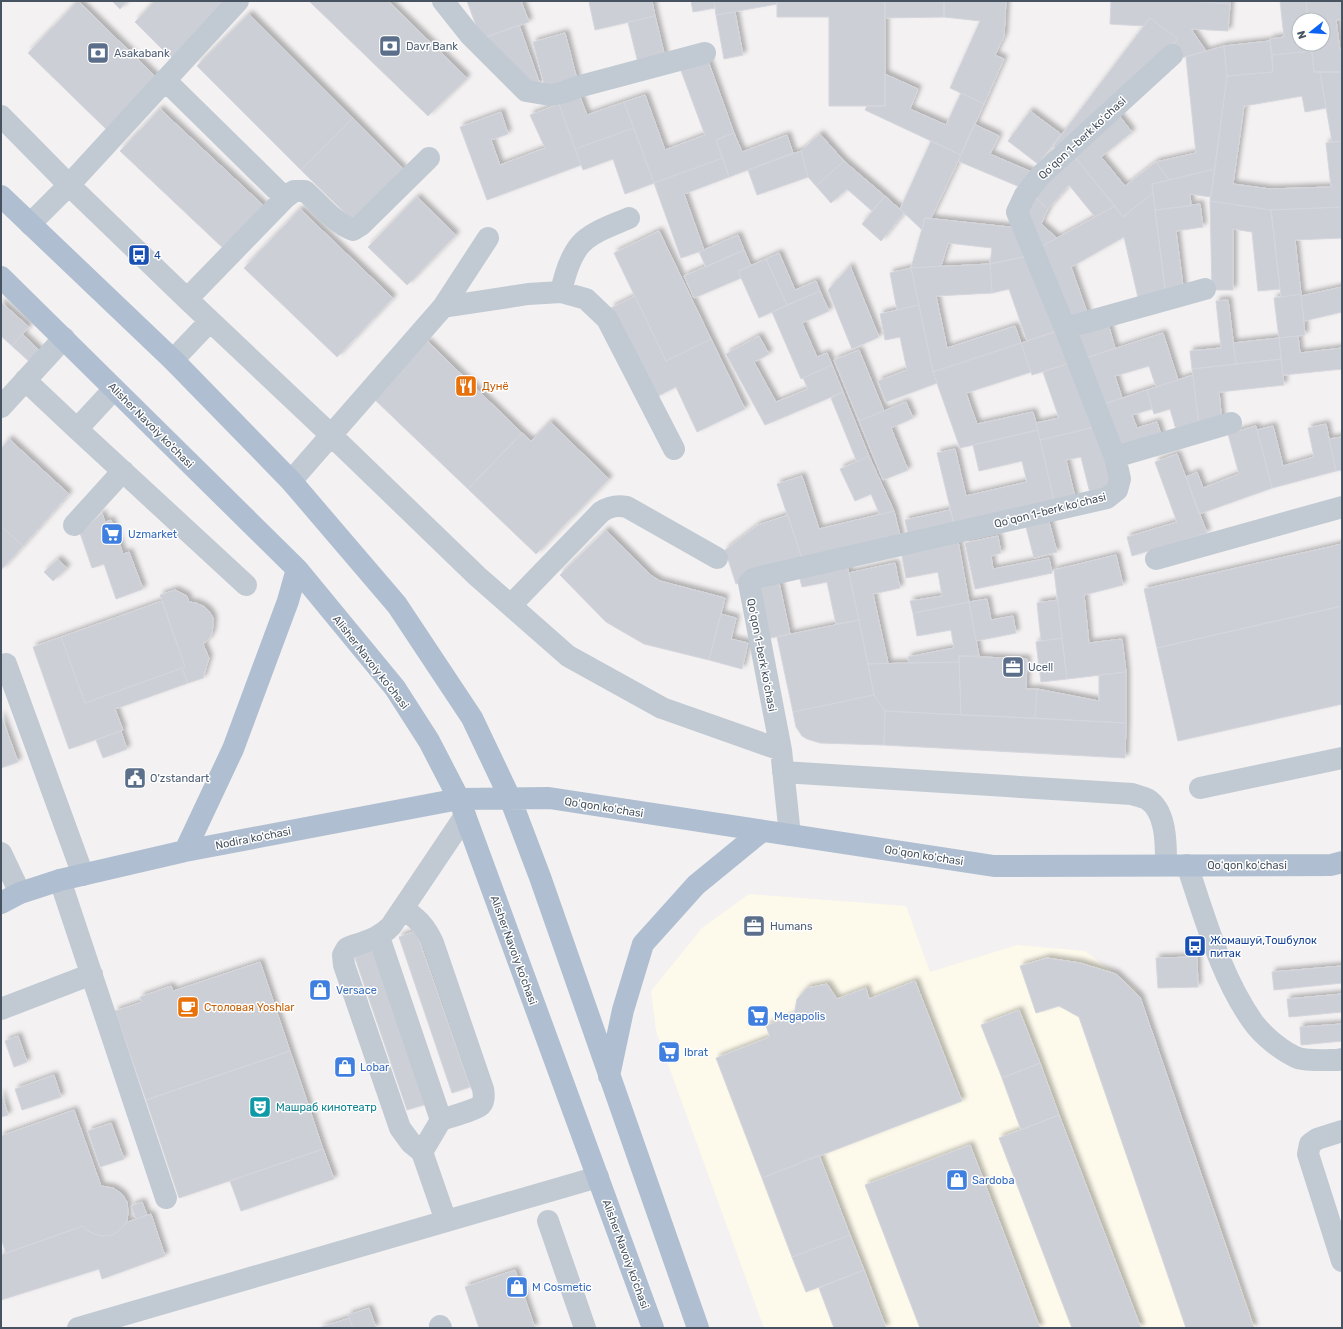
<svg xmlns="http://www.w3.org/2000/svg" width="1343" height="1329" font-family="Rubik,sans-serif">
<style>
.commercial{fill:#fdf9eb}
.building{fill:#cdcfd6;stroke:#d5d6dd;filter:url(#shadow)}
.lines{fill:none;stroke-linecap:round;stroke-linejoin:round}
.minor{stroke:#c1cad3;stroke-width:22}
.major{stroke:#afbed1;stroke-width:22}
.labels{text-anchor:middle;stroke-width:3;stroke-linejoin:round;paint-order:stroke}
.service-label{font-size:11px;fill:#4e5e75;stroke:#fff;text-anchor:start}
.street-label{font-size:11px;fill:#475360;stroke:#fff}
.transit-label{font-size:11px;fill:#164399;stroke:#fff;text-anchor:start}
.food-label{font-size:11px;fill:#c56008;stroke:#fff;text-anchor:start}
.shop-label{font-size:11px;fill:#366cbe;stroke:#fff;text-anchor:start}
.culture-label{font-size:11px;fill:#0d838f;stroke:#fff;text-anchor:start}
</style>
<defs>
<filter id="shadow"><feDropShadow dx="3.5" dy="-3.5" stdDeviation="2" flood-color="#0004"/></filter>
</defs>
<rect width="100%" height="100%" fill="#f3f1f1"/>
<path class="commercial" d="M749,894L906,906L930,972L1017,945L1085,951L1136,989L1257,1328H764L656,1031L651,991L702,928Z"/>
<path class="building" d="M78,1L158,79L108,131L28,53Z
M112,1H127L120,9Z
M155,1H228L172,59L135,22Z
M309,1H388L467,78L428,116Z
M467,1H521L529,22L481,39Z
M592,1H652L655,16L595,30L589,2Z
M691,1H714L715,8L693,12Z
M714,1H777V4L716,15Z
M777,1H885V106H829V17H777Z
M885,1H944V17L885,18Z
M944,1H1006L1004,36L995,55L1004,59L984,104L950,88L980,21L944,17Z
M1111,1H1186L1230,4L1228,31L1191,29L1206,51L1181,58L1172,46L1178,39L1150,18L1144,26L1110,24Z
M1208,1H1230V4L1208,2Z
M1280,1H1306L1308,20H1299V44H1311L1312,51L1272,55L1270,39L1284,37Z
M1306,1H1342V19L1336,20L1340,51H1342V72H1314L1311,44H1323V20H1308Z
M735,12L743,55L724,59L716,15Z
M249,14L353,118L301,170L197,66Z
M655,16L665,57L638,63L628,22Z
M1150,18L1178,39L1063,154L1053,146Z
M519,25L540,84L527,89L481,39Z
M565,33L578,83L546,92L533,42Z
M1270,41L1273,72L1227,76L1224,46Z
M1224,46L1227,76L1215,169L1169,180L1156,162L1196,153L1186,57Z
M1312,51L1314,72H1320L1326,108L1305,112L1302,96L1244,106L1233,184L1270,189L1331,187L1326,143L1342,141V207L1271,210L1210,201L1227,76L1273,72L1272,55Z
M707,58L734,133L716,140L723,158L654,183L624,102L645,95L665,150L705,135L680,68Z
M1320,72H1342V141L1332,142Z
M885,74L918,89L910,109L946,125L961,93L984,104L961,155L865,110L867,106H885Z
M580,97L587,115L624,102L634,128L575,149L559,104Z
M559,104L581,165L487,200L460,127L501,112L508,134L491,140L500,165L545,148L530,115Z
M160,109L265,207L225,250L120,151Z
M1030,111L1061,134L1038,164L1008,141Z
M1117,113L1132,132L1101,157L1125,186L1156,162L1169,180L1152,184L1153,193L1123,217L1070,151Z
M353,118L404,170L353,221L301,170Z
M974,124L999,136L990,154L1034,173L1027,190L958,161Z
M634,128L654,183L625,194L613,159L583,170L575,149Z
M734,133L742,152L787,135L793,153L729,177L716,140Z
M820,134L844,161L816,186L808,177L801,151Z
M931,141L961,155L931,218H925L922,230L900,209Z
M801,151L808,177L757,195L748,170Z
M1070,151L1115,206L1095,217L1069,185L1048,209L1029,192Z
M723,158L729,177L684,194L704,250L681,258L654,183Z
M844,161L885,196L872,211L847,189L831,203L816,186Z
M1215,169L1211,197L1190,194L1191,206L1155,210L1152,184Z
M1029,192L1048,209L1041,224L1057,238L1037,249L1019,214Z
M1153,193L1166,296L1139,302L1124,237L1071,267L1088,315L1065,323L1037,249L1115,206L1123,217Z
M885,196L904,213L881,241L862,224Z
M417,197L456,235L407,285L368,247Z
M1210,201L1271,210L1280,289L1258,291L1252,232L1233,229V290H1212Z
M1200,204L1203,227L1176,231L1184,294L1166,296L1155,210Z
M1342,207V238L1295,240L1301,294L1281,297L1271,210Z
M300,209L393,298L337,357L244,268Z
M925,218L1019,228L1028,256L990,264L992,248L948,243L941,266L911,268Z
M659,231L711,339L666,361L614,253Z
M738,235L744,250L706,267L699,252Z
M744,250L751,266L738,271L741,278L694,298L684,276Z
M779,253L795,290L816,281L820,291L787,305L766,259Z
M1028,256L1056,331L1027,341L1009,289L992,293L990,264Z
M766,259L787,305L759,318L738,271Z
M990,264L992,293L936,296L947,348L1015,326L1021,343L933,372L911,268Z
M850,266L879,337L852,349L828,290Z
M911,268L919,305L897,310L890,273Z
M1342,287V312L1304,321L1301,296Z
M820,291L829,311L802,323L817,357L827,353L832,365L801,379L772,312Z
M1301,294L1305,335L1279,338L1274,298Z
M635,296L666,361L711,339L745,409L697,432L676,387L654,398L611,308Z
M1228,300L1236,364L1192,369L1190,351L1221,348L1216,301Z
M1,302L29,327L12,346L1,336Z
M919,305L933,372L937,383L886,402L878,381L907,370L900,337L885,340L880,314Z
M1107,320L1115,348L1083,359L1074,330Z
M1058,331L1070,363L1032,375L1021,343Z
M1163,333L1178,380L1156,387L1149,366L1115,376L1122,398L1098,406L1083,359Z
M22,334L43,354L33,365L12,346Z
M759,336L769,354L754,362L776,402L808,389L803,378L832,365L843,392L765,425L726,354Z
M1298,336L1300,353L1342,348V369L1283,375L1279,338Z
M1279,338L1281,359L1236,364L1233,343Z
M427,341L522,433L468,489L373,398Z
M1021,343L1031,372L966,393L977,424L1033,412L1038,430L960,448L933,372Z
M859,350L884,411L859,421L834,360Z
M1281,359L1284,385L1219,392L1222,423L1199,426L1192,369Z
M1070,363L1092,428L1040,440L1036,423L1059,418L1043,372Z
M1193,375L1199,426L1177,433L1170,409L1154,414L1147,390Z
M1147,390L1152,409L1132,415L1137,428L1157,422L1163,440L1118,455L1101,405Z
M843,392L869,456L857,462L831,398Z
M906,402L913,418L891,428L908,470L883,480L859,421Z
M550,422L609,479L536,554L468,489L522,433L531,441Z
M1326,424L1336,471L1272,488L1257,430L1273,426L1283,466L1314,457L1308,428Z
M1098,426L1113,492L1091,497L1081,457L1066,460L1076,501L1055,505L1040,440Z
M1256,426L1272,488L1199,514L1186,477L1197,472L1203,488L1239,474L1228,434Z
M1038,430L1055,505L955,528L937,453L955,449L966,496L1027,482L1022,461L979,471L973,445Z
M1342,437V470L1336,471L1329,439Z
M9,439L69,494L23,546L1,526V449Z
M1177,454L1207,533L1132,556L1127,537L1177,522L1155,462Z
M869,456L894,511L880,515L871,494L855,501L840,469Z
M802,476L819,529L894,511L901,539L803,562L777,484Z
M950,510L955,528L909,539L905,520Z
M102,513L105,522L111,520L123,554L129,552L143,589L116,599L104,564L92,568L80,533Z
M788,515L803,562L736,584L725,550L758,525Z
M1048,518L1057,552L1034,558L1025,523Z
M1,526L23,546L1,570Z
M606,530L652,576L660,581L725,598L709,660L644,644L606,622L560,575Z
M998,536L1001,553L991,556L993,569L1049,558L1052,573L975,589L965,543Z
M958,541L969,602L913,613L910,601L942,596L938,572L906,578L901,551Z
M1342,544V606L1157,648L1144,589Z
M1116,555L1123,585L1084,595L1089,643L1122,639L1126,672L1067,679L1054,570Z
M58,559L67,568L53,581L44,572Z
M895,563L900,588L873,594L888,663L868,664L849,573Z
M847,565L859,620L836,624L827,582L802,587L799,575Z
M778,578L790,634L766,639L754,583Z
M175,590L187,596L189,602L196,603L203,606L209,611L213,618V625L212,633L209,639L203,644L209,658L203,678L188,683L182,668L185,667L160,595Z
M987,599L991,620L1013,616L1016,633L976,641L969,602Z
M1058,600L1062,638L1041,641L1037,603Z
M162,601L185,667L85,703L61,637Z
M969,602L979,656H959V662L909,663L908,657L954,648L951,630L917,636L913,613Z
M1342,606V704L1178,741L1157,648Z
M721,614L736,618L731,639L748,643L742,669L709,660Z
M859,620L874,695L793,712L777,637Z
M61,637L85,703L182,668L188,683L115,709L123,730L69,749L33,647Z
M1062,638L1067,679L1041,682L1036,642Z
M959,656L1027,659L1026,689H1037L1035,718L961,715Z
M959,662L961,715L885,711L874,695L868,664Z
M1126,672V723L1035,718L1037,689L1099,701V675Z
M874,695L885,711L884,745L820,743L807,739L802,736L796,727L793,712Z
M885,711L1126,723L1125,758L884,745Z
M1,715L18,762L1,768Z
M121,731L127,749L103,758L96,740Z
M416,931L470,1087L452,1093L399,937Z
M373,948L427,1104L407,1110L354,955Z
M1197,957L1198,987L1158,988L1156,958Z
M1047,958L1080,963L1116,974L1140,997L1254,1328H1186L1079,1017L1059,1006L1036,1013L1020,966Z
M260,962L290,1051L146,1100L115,1011L142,1002L140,997L171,986L173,991Z
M1342,966V983L1274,990L1272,972Z
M915,981L962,1101L762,1178L716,1058L770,1037L766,1026L794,1015L797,999L807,988L827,984L837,999L866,988L869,999Z
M1342,994V1012L1289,1017L1287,999Z
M1019,1010L1040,1063L1002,1078L981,1025Z
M1342,1024V1041L1301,1045L1300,1027Z
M18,1036L27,1062L14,1067L5,1041Z
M290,1051L323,1149L179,1198L146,1100Z
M1040,1063L1059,1115L1021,1130L1002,1078Z
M54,1075L61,1097L22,1110L15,1089Z
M1,1093L8,1115L1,1117Z
M74,1110L101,1186L113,1188L122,1194L127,1202L128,1212L127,1221L121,1229L113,1235L103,1236L94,1234L85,1229L83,1226L6,1253L1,1239V1136Z
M1059,1115L1141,1328H1072L999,1138Z
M111,1123L124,1159L100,1167L88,1131Z
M970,1145L1040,1328H920L865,1185Z
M323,1149L334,1179L241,1211L230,1181Z
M819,1155L850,1235L792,1257L762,1178Z
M142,1202L147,1215L136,1219L131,1206Z
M151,1214L165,1256L102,1279L99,1269L1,1300V1255L83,1226L85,1229L94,1234L103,1236L113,1235L121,1229L125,1223Z
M850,1235L864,1270L806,1292L792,1257Z
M515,1270L535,1328H479L465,1287Z
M864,1270L886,1328H834L819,1288Z
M369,1308L376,1328H353L348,1315Z
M349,1318L353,1328H319Z"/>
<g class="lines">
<path class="minor" d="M443,1L470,35L526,91L550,95L561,93L581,86L705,53
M165,80L285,198
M1,116L69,185L187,299L331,435L477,576L568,656L662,708L781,750
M30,224L69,185L238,1
M561,292C564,278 570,257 580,245C591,232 613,225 629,218
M187,299L285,198L294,191H305C320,204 334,223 353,230L361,225L429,158
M443,307L528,294L561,292L586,299L607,319L674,449
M1065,328L1205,289
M173,360L210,321
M25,380L77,429
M114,389L77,429L246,585
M1,407L64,338
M1115,457L1231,423
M291,481L443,307L488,238
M74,525L123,471
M1156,559L1342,507
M511,605L601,512C610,506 617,505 627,507L717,558
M6,664L83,875
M783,772L1132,794C1137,796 1143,797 1147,799C1167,811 1166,846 1166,865
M1200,788L1342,758
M790,835L781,750L749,583L753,579L764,576L1107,498L1117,490L1120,479L1115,457L1065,328L1017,212L1025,195L1040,176L1172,55
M1,853L20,893
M1187,865C1205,918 1221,977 1253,1022C1263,1036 1283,1052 1298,1058C1306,1061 1328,1060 1338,1060L1342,1059
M60,880L166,1198
M403,908C418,920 425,925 433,943L483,1089C484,1094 485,1100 481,1105C476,1110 449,1117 441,1120
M379,937L441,1120L422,1152
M1,1009L92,974
M1342,1131L1317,1139L1310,1144L1308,1154L1342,1261
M446,1221L422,1152L411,1143L400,1128L344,965L343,955L347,948C363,942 379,939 391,926L465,816
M548,1221L585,1328
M440,1326L441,1328
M78,1328L598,1177"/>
<path class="major" d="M1,196L173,360L291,481L397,605L472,718L510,798L540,877L698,1328
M1,277L297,569L395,688L429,741L459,799L653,1328
M185,851L233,749L288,601L297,569
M1,903L20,893L60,880L185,851L459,799L549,798L994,866L1331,865L1342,862
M609,1076L623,1010L643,944L696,885L762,831"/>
</g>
<defs>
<g id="bank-square" transform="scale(1.15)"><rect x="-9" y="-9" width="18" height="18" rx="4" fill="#5c6f8a" stroke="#fff"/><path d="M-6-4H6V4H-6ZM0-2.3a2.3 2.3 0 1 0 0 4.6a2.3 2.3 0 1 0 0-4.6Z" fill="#fff"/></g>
<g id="bus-square" transform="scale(1.15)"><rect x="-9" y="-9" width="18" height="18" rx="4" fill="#1a4fb4" stroke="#fff"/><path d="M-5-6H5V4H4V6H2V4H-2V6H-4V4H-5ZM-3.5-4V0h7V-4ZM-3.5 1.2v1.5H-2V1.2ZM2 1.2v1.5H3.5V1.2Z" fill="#fff"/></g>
<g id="restaurant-square" transform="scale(1.15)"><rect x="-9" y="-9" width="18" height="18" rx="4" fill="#e8710a" stroke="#fff"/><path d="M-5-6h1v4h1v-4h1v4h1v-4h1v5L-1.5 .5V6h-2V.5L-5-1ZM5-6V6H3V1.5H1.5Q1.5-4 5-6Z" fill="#fff"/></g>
<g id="supermarket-square" transform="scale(1.15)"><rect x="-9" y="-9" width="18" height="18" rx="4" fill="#3f7fe0" stroke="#fff"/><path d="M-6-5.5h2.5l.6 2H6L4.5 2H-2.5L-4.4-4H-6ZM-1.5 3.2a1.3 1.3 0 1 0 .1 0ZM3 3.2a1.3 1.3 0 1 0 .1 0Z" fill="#fff"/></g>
<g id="office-square" transform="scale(1.15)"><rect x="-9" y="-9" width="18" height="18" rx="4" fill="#5c6f8a" stroke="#fff"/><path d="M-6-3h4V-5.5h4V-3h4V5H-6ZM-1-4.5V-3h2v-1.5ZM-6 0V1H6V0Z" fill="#fff"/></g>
<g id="civic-square" transform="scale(1.15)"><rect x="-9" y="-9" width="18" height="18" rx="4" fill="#5c6f8a" stroke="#fff"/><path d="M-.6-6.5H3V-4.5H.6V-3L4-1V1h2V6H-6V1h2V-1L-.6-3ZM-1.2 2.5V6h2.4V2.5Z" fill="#fff"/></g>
<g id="shop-square" transform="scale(1.15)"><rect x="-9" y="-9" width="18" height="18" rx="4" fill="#3f7fe0" stroke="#fff"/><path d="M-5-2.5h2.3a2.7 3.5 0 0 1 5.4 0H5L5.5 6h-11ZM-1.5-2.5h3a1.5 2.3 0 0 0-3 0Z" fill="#fff"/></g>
<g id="cafe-square" transform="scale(1.15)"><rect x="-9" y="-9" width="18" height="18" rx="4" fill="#e8710a" stroke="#fff"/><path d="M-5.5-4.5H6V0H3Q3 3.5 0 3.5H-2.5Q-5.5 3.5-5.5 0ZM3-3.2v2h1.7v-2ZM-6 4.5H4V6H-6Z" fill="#fff"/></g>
<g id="theatre-square" transform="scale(1.15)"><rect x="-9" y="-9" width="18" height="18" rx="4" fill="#0f9aa8" stroke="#fff"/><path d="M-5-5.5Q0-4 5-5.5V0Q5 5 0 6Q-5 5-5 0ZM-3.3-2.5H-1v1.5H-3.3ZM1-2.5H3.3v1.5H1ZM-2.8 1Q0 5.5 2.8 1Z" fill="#fff"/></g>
</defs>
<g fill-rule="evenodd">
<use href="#bank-square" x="390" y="46"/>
<use href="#bank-square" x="98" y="53"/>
<use href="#bus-square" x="139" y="255"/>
<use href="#restaurant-square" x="466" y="386"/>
<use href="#supermarket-square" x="112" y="534"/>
<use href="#office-square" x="1013" y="667"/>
<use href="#civic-square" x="135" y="778"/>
<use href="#office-square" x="754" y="926"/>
<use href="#bus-square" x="1195" y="946"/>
<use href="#shop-square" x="320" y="990"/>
<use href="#cafe-square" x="188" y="1007"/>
<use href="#supermarket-square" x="758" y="1016"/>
<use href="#supermarket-square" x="669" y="1052"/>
<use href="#shop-square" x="345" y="1067"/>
<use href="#theatre-square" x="260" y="1107"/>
<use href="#shop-square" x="957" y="1180"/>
<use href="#shop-square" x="517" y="1287"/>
</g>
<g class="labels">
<g class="service-label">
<text x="406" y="50">Davr Bank</text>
<text x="114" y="57">Asakabank</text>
<text x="1028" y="671">Ucell</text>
<text x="150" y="782">O'zstandart</text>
<text x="770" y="930">Humans</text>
</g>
<g class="street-label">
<text transform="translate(1082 138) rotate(-43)" y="4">Qoʻqon 1-berk koʻchasi</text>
<text transform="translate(151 425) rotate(45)" y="4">Alisher Navoiy ko'chasi</text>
<text transform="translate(1050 510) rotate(-14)" y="4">Qoʻqon 1-berk koʻchasi</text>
<text transform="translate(762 655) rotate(79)" y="4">Qoʻqon 1-berk koʻchasi</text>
<text transform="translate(371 662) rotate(52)" y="4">Alisher Navoiy ko'chasi</text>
<text transform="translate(604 807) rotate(9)" y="4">Qoʻqon koʻchasi</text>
<text transform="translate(253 838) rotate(-11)" y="4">Nodira ko'chasi</text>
<text transform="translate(924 855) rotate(9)" y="4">Qoʻqon koʻchasi</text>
<text x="1247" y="869">Qoʻqon koʻchasi</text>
<text transform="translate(514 950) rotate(70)" y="4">Alisher Navoiy ko'chasi</text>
<text transform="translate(626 1254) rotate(70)" y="4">Alisher Navoiy ko'chasi</text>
</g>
<g class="transit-label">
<text x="154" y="259">4</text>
<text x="1210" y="944">Жомашуй,Тошбулок<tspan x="1210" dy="13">питак</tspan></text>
</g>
<g class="food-label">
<text x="482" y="390">Дунё</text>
<text x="204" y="1011">Столовая Yoshlar</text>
</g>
<g class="shop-label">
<text x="128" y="538">Uzmarket</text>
<text x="336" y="994">Versace</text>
<text x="774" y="1020">Megapolis</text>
<text x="684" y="1056">Ibrat</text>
<text x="360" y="1071">Lobar</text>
<text x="972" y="1184">Sardoba</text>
<text x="532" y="1291">M Cosmetic</text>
</g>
<g class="culture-label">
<text x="276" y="1111">Машраб кинотеатр</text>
</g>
</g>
<rect width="1343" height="1329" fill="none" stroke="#475360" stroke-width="4"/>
<g transform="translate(1311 32) rotate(253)"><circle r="19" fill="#ffffff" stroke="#b5babf"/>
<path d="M0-3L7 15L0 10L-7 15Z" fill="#0d63f1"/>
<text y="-6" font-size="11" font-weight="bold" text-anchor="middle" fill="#475360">N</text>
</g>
</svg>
